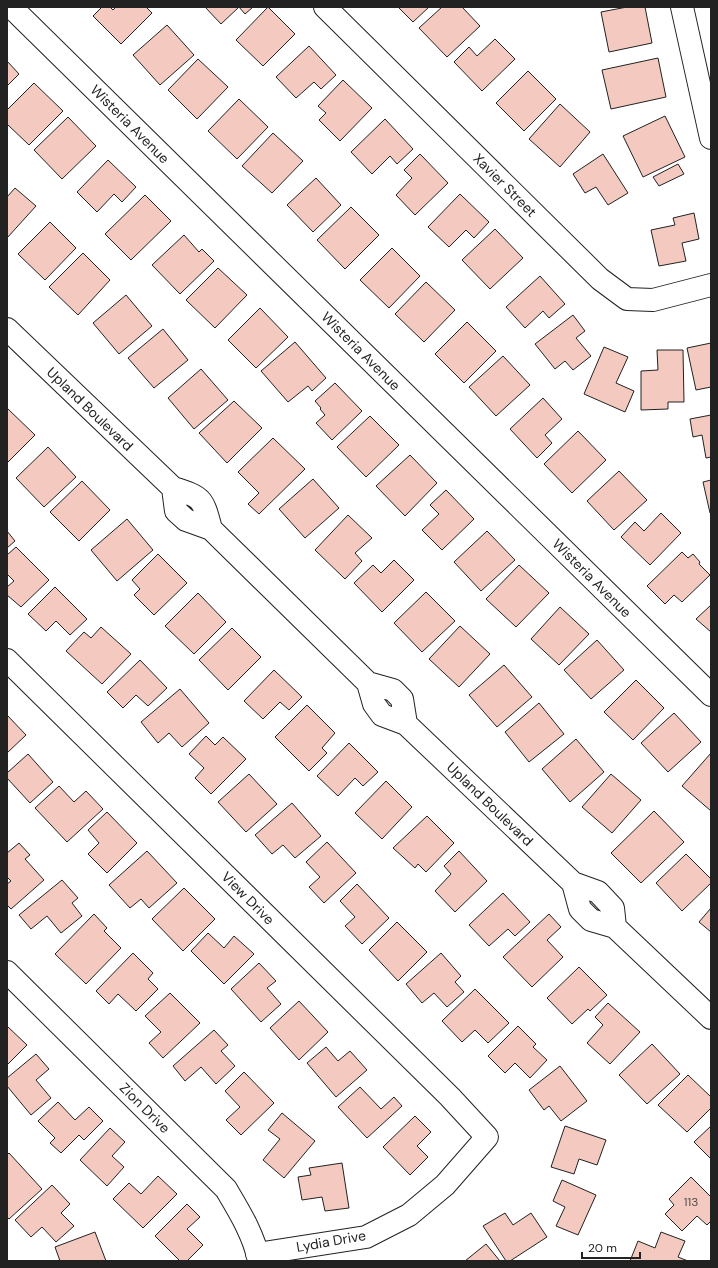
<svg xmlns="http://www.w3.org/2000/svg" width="718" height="1268" font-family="'DM Sans',sans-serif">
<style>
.building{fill:#f3c9c0;stroke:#222}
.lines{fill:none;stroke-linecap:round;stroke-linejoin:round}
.minor-casing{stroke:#222;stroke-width:24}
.minor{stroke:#fff;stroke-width:22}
.labels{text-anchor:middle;stroke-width:3;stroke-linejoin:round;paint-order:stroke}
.number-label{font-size:12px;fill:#564c4a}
.street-label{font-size:14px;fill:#222;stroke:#fff}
</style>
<rect width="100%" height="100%" fill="#fff"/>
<path class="building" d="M102,7H110L113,10L116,7H146L152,13L121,44L93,16Z
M205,7H253L245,14L239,7L221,24Z
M268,7L295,34L263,66L236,40Z
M398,7H429L413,22Z
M442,7H462L480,26L447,57L419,28Z
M627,7H645L652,43L609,52L601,12Z
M167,25L194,55L160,85L133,55Z
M495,39L515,59L482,91L454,62L469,47L477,56Z
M309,46L336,75L321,89L314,82L296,98L276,77Z
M658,58L666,97L611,109L602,70Z
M198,59L228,87L197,119L168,90Z
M7,61L19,74L7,86Z
M528,71L556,99L524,131L496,103Z
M343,80L372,108L340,141L319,120L326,113L318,106Z
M34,83L63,111L29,145L7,124V110Z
M239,99L268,127L237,159L208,131Z
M560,104L590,132L560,167L529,139Z
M665,116L685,157L643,177L623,136Z
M68,117L96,146L62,179L34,150Z
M385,119L413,149L397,164L390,156L372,174L351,152Z
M273,133L303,161L272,193L242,166Z
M420,154L448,183L415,215L396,195L412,178L404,170Z
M603,154L628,193L608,205L596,187L585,193L573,174Z
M108,160L136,187L122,202L114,194L97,212L77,192Z
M678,164L684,174L659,186L653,177Z
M316,178L341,205L313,232L287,205Z
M15,188L36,206L7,238V197Z
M460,194L489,222L474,238L466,230L449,247L428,227Z
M145,195L171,221L131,260L105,234Z
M351,207L379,235L345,269L317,240Z
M694,213L699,239L682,243L686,261L659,266L651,230L675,225L673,218Z
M50,222L76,248L45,280L18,254Z
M495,229L523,258L490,289L462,260Z
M184,235L199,252L202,249L214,261L180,294L152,265Z
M392,248L420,276L389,308L360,280Z
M83,253L110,280L78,315L49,287Z
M218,268L247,295L215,328L186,300Z
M540,276L565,304L549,318L543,311L525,328L506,307Z
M426,282L455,310L424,342L395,314Z
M126,295L152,326L119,354L93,323Z
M260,308L288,337L256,368L228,340Z
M573,315L585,331L576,338L591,356L573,370L565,361L555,369L535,344Z
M467,322L496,351L464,383L435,354Z
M163,329L188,360L154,388L128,358Z
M295,342L326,378L312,391L308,386L288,402L261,371Z
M711,343V387L696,390L687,348Z
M604,347L628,357L616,383L634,391L625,412L584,394Z
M657,350H683L684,402H668V409L641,410V371L658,370Z
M503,356L530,385L496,416L469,387Z
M201,369L228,400L194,429L168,398Z
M335,383L362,411L332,440L316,423L325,415L320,409L321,408L315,401Z
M543,398L562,419L545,435L552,443L537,458L510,429Z
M234,401L262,428L227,463L199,433Z
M7,408L35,435L7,463Z
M711,415V457L706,458L702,435L693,437L690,419Z
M370,416L399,445L366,477L337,447Z
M578,431L606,460L572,493L544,464Z
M273,438L305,469L259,514L248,504L259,493L238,472Z
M48,447L76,477L44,507L16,478Z
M410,455L437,483L405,516L376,486Z
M619,471L647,500L614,530L587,501Z
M313,479L339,508L305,538L279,509Z
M711,480V513H710L703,482Z
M82,481L110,510L79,541L50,512Z
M446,490L474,519L442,550L422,530L439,514L430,505Z
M661,513L681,533L650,565L621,537L635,522L644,531Z
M348,515L372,538L355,553L362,561L345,579L315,550Z
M127,519L153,550L117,581L91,550Z
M7,531L15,541L7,548Z
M487,531L515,560L481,591L454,562Z
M16,547L49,580L21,607L7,595V587L14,581L7,574V555Z
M682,552L688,558L693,554L700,562L699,564L710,575L682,602L674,595L665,604L647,586Z
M158,554L187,583L154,615L134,595L140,589L132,580Z
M394,560L414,580L382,612L354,583L373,565L381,573Z
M519,565L549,593L516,627L486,599Z
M55,587L87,619L70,635L56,621L46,631L28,614Z
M426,592L455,621L422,652L394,623Z
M198,593L226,622L194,654L165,626Z
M711,605V632L696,619Z
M560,607L589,634L559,665L531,639Z
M460,626L490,654L459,687L429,659Z
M101,627L131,654L102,684L66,651L84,632L91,638Z
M232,628L261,657L228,690L199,660Z
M597,640L624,670L591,699L564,670Z
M140,660L167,688L148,706L136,695L123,708L107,692Z
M504,665L532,697L497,727L469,695Z
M274,670L302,697L289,710L280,702L263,719L244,701Z
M636,680L664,708L633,740L604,712Z
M180,689L209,723L182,747L169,733L158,743L141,722Z
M539,703L564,734L529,762L505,732Z
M307,705L335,733L322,748L327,753L309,771L275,737Z
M674,713L701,742L668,772L641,743Z
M7,715L26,735L7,753Z
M206,736L215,745L223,737L246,759L211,794L195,778L204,768L189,754Z
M576,739L604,772L570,802L542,769Z
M349,743L378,772L363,786L355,778L338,796L317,776Z
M711,753V811L682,786Z
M28,754L53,782L30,803L7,778V773Z
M249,774L277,804L246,832L218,802Z
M611,774L641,800L612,833L582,807Z
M386,781L412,807L382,839L355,813Z
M59,786L74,802L86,791L103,809L67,842L35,808Z
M292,803L321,836L295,858L283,845L272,854L255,835Z
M654,811L684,842L641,883L611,853Z
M107,812L137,843L107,873L88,854L99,843L88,830Z
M427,816L454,843L426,872L418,864L415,868L393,848Z
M327,842L356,873L324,903L309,887L320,877L306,862Z
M19,843L30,855L25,859L44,880L11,909L7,905V884L11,881L7,877V853Z
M147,851L177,883L149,908L141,899L130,908L109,885Z
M459,851L487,881L455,912L435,891L451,874L444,866Z
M686,854L711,879V883L682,911L656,883Z
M62,880L78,898L72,903L82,916L61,933L47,916L31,929L19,915Z
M357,884L389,918L362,944L345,926L355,917L340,901Z
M184,888L215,919L183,951L152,919Z
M503,893L530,922L515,936L508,929L489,946L469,925Z
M711,908V932L699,922Z
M94,914L107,928L104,931L121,948L86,984L55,954Z
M549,914L561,927L547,940L563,957L532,987L503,957Z
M397,922L427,952L398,981L369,950Z
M208,933L224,948L234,936L254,954L224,984L191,951Z
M133,953L153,973L148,979L158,989L136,1011L118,994L109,1004L96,991Z
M441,953L461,976L455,982L464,992L447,1007L434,993L422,1003L406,984Z
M259,963L276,981L267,988L281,1004L261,1022L231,989Z
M579,967L607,995L590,1011L588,1009L572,1024L547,998Z
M475,989L509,1023L488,1043L475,1030L462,1042L442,1021Z
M170,993L200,1023L163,1058L149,1043L161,1032L145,1016Z
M299,1001L328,1032L299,1060L270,1028Z
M608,1003L640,1032L610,1064L587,1043L603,1025L595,1017Z
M7,1026L27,1045L7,1065Z
M518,1026L536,1044L533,1047L547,1060L530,1078L515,1063L505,1073L488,1056Z
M214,1030L228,1045L221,1051L235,1066L216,1084L201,1067L185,1081L173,1066Z
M652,1044L680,1074L647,1104L619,1075Z
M326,1047L338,1061L350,1051L367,1070L336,1097L307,1063Z
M36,1054L49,1069L36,1080L51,1098L31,1115L7,1086V1078Z
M560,1066L587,1101L561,1121L549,1106L544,1110L529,1090Z
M244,1072L274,1103L241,1135L226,1120L240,1107L225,1091Z
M688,1075L711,1097V1108L687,1132L658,1105Z
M360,1087L381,1109L394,1097L402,1106L367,1138L338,1107Z
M58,1102L75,1120L89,1107L103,1121L84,1140L79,1135L61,1153L50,1143L55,1138L38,1121Z
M282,1113L315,1141L284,1178L263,1160L280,1139L268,1130Z
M415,1116L431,1132L417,1146L428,1157L410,1175L383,1147Z
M565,1126L606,1140L597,1165L579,1159L574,1174L551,1167Z
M711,1126V1159L694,1142Z
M110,1128L125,1142L112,1156L124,1167L107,1186L80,1160Z
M9,1153L42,1189L9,1219L7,1217V1155Z
M342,1163L349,1208L325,1211L322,1197L302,1200L298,1177L311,1175L309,1168Z
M158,1176L177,1194L143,1228L113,1199L129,1183L141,1194Z
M691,1177L711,1197V1221L707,1225L697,1216L682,1231L665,1214L674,1205L669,1199Z
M562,1180L596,1195L578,1235L556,1226L565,1207L553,1201Z
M52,1185L70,1204L61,1213L74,1226L56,1242L42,1227L31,1237L15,1220Z
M187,1204L200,1217L187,1229L203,1245L187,1261H180L155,1236Z
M505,1213L513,1225L531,1213L547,1237L510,1261H506L483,1226Z
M95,1232L106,1261H60L55,1247Z
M661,1232L685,1241L678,1257L688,1261H630L638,1241L655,1248Z
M486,1244L500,1261H465Z"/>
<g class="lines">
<g class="minor-casing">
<path id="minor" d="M11,7L711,695
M325,7L600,279L627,299L653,300L711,285
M682,7L711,138
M7,329L173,488C203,497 203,499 211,529
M173,488L176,511L186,520L211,529L368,683L393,690L402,699L406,724
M7,660L450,1097L487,1137L445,1185L409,1215L366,1237L257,1254
M368,683L374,704L382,715L406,724L573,883L598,892L613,908L615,927
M573,883L580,909L591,920L615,927L711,1018
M7,972L226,1189C239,1211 254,1235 259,1261"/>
</g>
<use href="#minor" class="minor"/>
</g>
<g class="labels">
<g class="number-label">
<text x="691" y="1206">113</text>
</g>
<g class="street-label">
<text transform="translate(130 124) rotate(45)" y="5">Wisteria Avenue</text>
<text transform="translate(505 185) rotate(45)" y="5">Xavier Street</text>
<text transform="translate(361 351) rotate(45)" y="5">Wisteria Avenue</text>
<text transform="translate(90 409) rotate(44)" y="5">Upland Boulevard</text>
<text transform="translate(592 578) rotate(45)" y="5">Wisteria Avenue</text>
<text transform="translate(490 804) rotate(44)" y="5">Upland Boulevard</text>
<text transform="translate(248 898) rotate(45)" y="5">View Drive</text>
<text transform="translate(145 1108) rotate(45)" y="5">Zion Drive</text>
<text transform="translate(331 1241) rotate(-10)" y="5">Lydia Drive</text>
</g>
</g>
<rect width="718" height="1268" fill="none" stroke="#222222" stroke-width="16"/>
<path d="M582 1252v6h58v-6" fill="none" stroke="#222222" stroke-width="2"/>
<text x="588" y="1252" font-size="12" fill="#222222" stroke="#ffffff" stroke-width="3" paint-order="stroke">20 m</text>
</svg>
